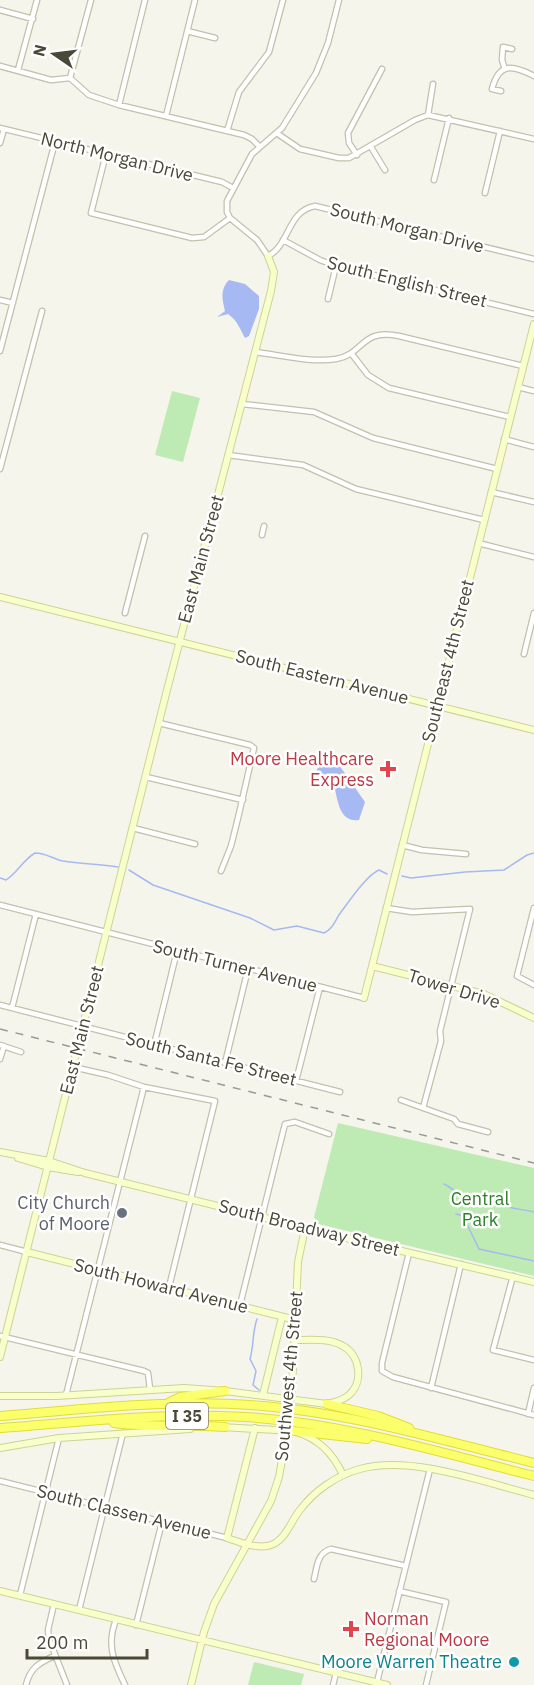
<svg xmlns="http://www.w3.org/2000/svg" width="534" height="1685" font-family="'IBM Plex Sans',sans-serif">
<style>
.green{fill:#beeab3}
.water{fill:#a7b9f2}
.lines{fill:none;stroke-linecap:round;stroke-linejoin:round}
.stream{stroke:#a7b9f2;stroke-width:1.5}
.street-casing{stroke:#c1c1ad;stroke-width:7}
.secondary-casing{stroke:#cdd397;stroke-width:8}
.highway-casing{stroke:#e0dd3a;stroke-width:10}
.street{stroke:#fff;stroke-width:4.5}
.secondary{stroke:#f9ffcb;stroke-width:6}
.highway{stroke:#fcff6c;stroke-width:8}
.rail{stroke:#999;stroke-width:1.5;stroke-dasharray:8 8;stroke-linecap:butt}
.secondary-bridge-casing{stroke:#cdd397;stroke-width:8;stroke-linecap:butt}
.secondary-bridge{stroke:#f9ffcb;stroke-width:6}
.health-dot{fill:#e0444e;stroke:#fff;stroke-width:2}
.worship-dot{fill:#6b7280;stroke:#fff;stroke-width:2}
.culture-dot{fill:#0f9aa8;stroke:#fff;stroke-width:2}
.labels{text-anchor:middle;stroke-width:5;stroke-linejoin:round;paint-order:stroke}
.shield{fill:#fff;stroke:#808074;stroke-width:1.5}
.shield-label{font-size:16px;font-weight:bold;fill:#4a4938}
.street-label{font-size:18px;fill:#4a4938;stroke:#fff}
.health-label{font-size:18px;fill:#be3a42;stroke:#fff;text-anchor:end}
.park-label{font-size:18px;fill:#2c7e29;stroke:#fff}
.worship-label{font-size:18px;fill:#5b616d;stroke:#fff;text-anchor:end}
.culture-label{font-size:18px;fill:#0d838f;stroke:#fff;text-anchor:end}
</style>
<rect width="100%" height="100%" fill="#f5f5eb"/>
<path class="green" d="M172,391L200,398L183,462L155,455Z
M338,1123L534,1168V1276L318,1224L314,1217Z
M254,1662L304,1674L301,1685H248Z"/>
<path class="water" d="M229,280L245,284L259,296V309L249,336L245,338C240,329 237,320 228,314L217,317L225,311C222,300 220,289 229,280Z
M324,763H335L339,765L365,802L359,820C336,823 338,793 332,779L316,774L317,769Z"/>
<g class="lines">
<path class="stream" d="M129,870L153,885L250,918L274,930L297,926L324,933C334,928 335,920 341,912C350,900 367,875 379,870L387,874
M402,876L411,878L465,872L504,870L527,855L534,853
M0,878L6,880C18,872 23,860 35,853C46,853 53,859 63,861C82,864 99,864 118,867
M444,1184C454,1189 460,1196 469,1201L481,1197C497,1207 516,1208 534,1212
M456,1214L463,1216L479,1249L534,1261
M257,1319C252,1333 254,1346 250,1359L256,1371L253,1385L259,1390"/>
<g class="street-casing">
<path id="street" d="M339,0L328,43L316,73L282,128L252,154L227,201V212L230,218L257,240L268,256C290,245 287,211 315,206L534,259
M0,10L33,19
M187,31L215,38
M0,66L51,80L70,78L89,95L119,105L244,135L252,139L259,146
M505,69L502,60L503,47L512,49
M18,70L37,0
M70,78L91,0
M501,91L492,89C499,62 513,65 534,76
M119,105L145,0
M428,115L433,84
M166,116L195,0
M0,128L222,182L233,188
M227,131L239,92L269,52L283,0
M278,134L300,149L339,158H349L415,120L428,115L534,139
M0,143L4,129
M371,147L385,170
M106,154L91,213L192,238L204,237L230,218
M357,155L349,143L348,133L382,69
M434,180L449,118
M485,193L500,131
M283,240L320,260L336,266L534,314
M328,299L336,266
M0,300L13,303
M0,351L55,142
M255,352C280,355 312,363 336,359C365,354 360,328 399,336L523,366
M351,353L368,375L389,388L510,417
M518,387L534,391
M242,404L314,412L373,438L497,469
M504,439L534,447
M228,455L303,465L356,489L484,520
M0,469L42,311
M491,492L534,502
M262,535L264,526
M478,543L534,557
M125,613L145,536
M524,654L534,613
M159,723L250,745L254,748L238,818L231,846L221,871
M146,777L243,800
M133,828L195,844
M402,845L422,850L466,854
M0,905L364,998
M386,908L412,912L470,909L440,1031L441,1041L423,1108
M534,908L517,976L534,985
M0,1005L340,1092
M12,1008L36,914
M0,1045L21,1052
M154,1045L177,951
M0,1059L4,1046
M225,1063L248,969
M73,1067L108,1075L144,1087L215,1101L169,1287
M296,1081L320,987
M401,1100L454,1119L458,1124L488,1132
M0,1245L27,1252
M409,1253L382,1363V1371L393,1377L534,1415
M513,1276L493,1350L534,1360
M240,1305L285,1124L295,1122L329,1134
M0,1336L144,1371L148,1373L150,1389
M431,1388L461,1264
M66,1395L144,1087
M528,1414L534,1388
M0,1481L227,1538
M314,1579C317,1567 317,1553 331,1549L406,1566
M399,1591L446,1602L426,1685
M20,1595L59,1438
M54,1604L48,1630L49,1639L67,1685
M79,1610L123,1433
M116,1620C106,1645 114,1662 125,1685
M136,1625L162,1522
M377,1682L430,1469
M26,1685C30,1668 39,1663 54,1656
M333,1685L336,1673"/>
</g>
<g class="secondary-casing">
<path id="secondary" d="M0,597L534,730
M372,966L484,994L534,1018
M364,998L534,324
M0,1152L49,1161L85,1173L342,1237L534,1282
M18,1158L48,1167L78,1172
M27,1252L296,1320
M0,1357L167,690L271,291L274,272L268,256
M292,1388L298,1262L305,1228
M263,1395L282,1317
M0,1396H57L184,1388L225,1391L327,1404C335,1402 342,1401 349,1395C364,1382 360,1355 343,1346C330,1338 310,1340 295,1340
M221,1427L294,1431C319,1439 332,1452 343,1475
M255,1428L227,1538C239,1542 254,1548 267,1546C285,1543 290,1522 300,1510C314,1491 337,1475 360,1469C411,1455 483,1482 534,1495
M0,1448L59,1438L190,1429
M0,1591L387,1685
M191,1685L204,1632L214,1604L271,1501L279,1477L285,1443"/>
</g>
<g class="highway-casing">
<path id="highway" d="M168,1403L180,1397L225,1391
M327,1404L378,1416L409,1428
M0,1416C87,1409 175,1398 263,1406C355,1414 445,1441 534,1463
M114,1423C151,1428 188,1424 225,1427
M0,1428C81,1422 163,1412 245,1417C343,1423 439,1452 534,1476
M294,1431L367,1439"/>
</g>
<use href="#street" class="street"/>
<use href="#secondary" class="secondary"/>
<use href="#highway" class="highway"/>
<path class="rail" d="M0,1029L534,1163"/>
<g class="secondary-bridge-casing">
<path id="secondary-bridge" d="M285,1443L292,1388"/>
</g>
<use href="#secondary-bridge" class="secondary-bridge"/>
</g>
<g class="health-dot">
<path d="M385 760h6v6h6v6h-6v6h-6v-6h-6v-6h6z"/>
<path d="M348 1620h6v6h6v6h-6v6h-6v-6h-6v-6h6z"/>
</g>
<circle class="worship-dot" cx="122" cy="1213" r="6"/>
<circle class="culture-dot" cx="514" cy="1662" r="6"/>
<g class="labels">
<rect class="shield" x="166" y="1403" width="42" height="26" rx="4.5"/>
<g class="shield-label">
<text x="187" y="1422">I 35</text>
</g>
<g class="street-label">
<text transform="translate(117 157) rotate(14)" y="6">North Morgan Drive</text>
<text transform="translate(407 228) rotate(14)" y="6">South Morgan Drive</text>
<text transform="translate(407 282) rotate(14)" y="6">South English Street</text>
<text transform="translate(201 559) rotate(-75)" y="6">East Main Street</text>
<text transform="translate(448 661) rotate(-76)" y="6">Southeast 4th Street</text>
<text transform="translate(322 677) rotate(14)" y="6">South Eastern Avenue</text>
<text transform="translate(235 966) rotate(14)" y="6">South Turner Avenue</text>
<text transform="translate(454 989) rotate(17)" y="6">Tower Drive</text>
<text transform="translate(82 1030) rotate(-76)" y="6">East Main Street</text>
<text transform="translate(211 1059) rotate(14)" y="6">South Santa Fe Street</text>
<text transform="translate(309 1228) rotate(14)" y="6">South Broadway Street</text>
<text transform="translate(161 1286) rotate(14)" y="6">South Howard Avenue</text>
<text transform="translate(289 1376) rotate(-85)" y="6">Southwest 4th Street</text>
<text transform="translate(124 1512) rotate(14)" y="6">South Classen Avenue</text>
</g>
<g class="health-label">
<text x="374" y="765">Moore Healthcare<tspan x="374" dy="21">Express</tspan></text>
<text x="364" y="1625" text-anchor="start">Norman<tspan x="364" dy="21">Regional Moore</tspan></text>
</g>
<g class="park-label">
<text x="480" y="1205">Central<tspan x="480" dy="21">Park</tspan></text>
</g>
<g class="worship-label">
<text x="110" y="1209">City Church<tspan x="110" dy="21">of Moore</tspan></text>
</g>
<g class="culture-label">
<text x="502" y="1668">Moore Warren Theatre</text>
</g>
</g>
<g transform="translate(54 54) rotate(284)" stroke="#ffffff" stroke-width="4.5" paint-order="stroke">
<path d="M0-4.5L10 22L0 15L-10 22Z" fill="#4a4938"/>
<text y="-9" font-size="16" font-weight="bold" text-anchor="middle" fill="#4a4938">N</text>
</g>
<path d="M27 1649v9h120v-9" fill="none" stroke="#4a4938" stroke-width="3"/>
<text x="36" y="1649" font-size="18" fill="#4a4938" stroke="#ffffff" stroke-width="4.5" paint-order="stroke">200 m</text>
</svg>
